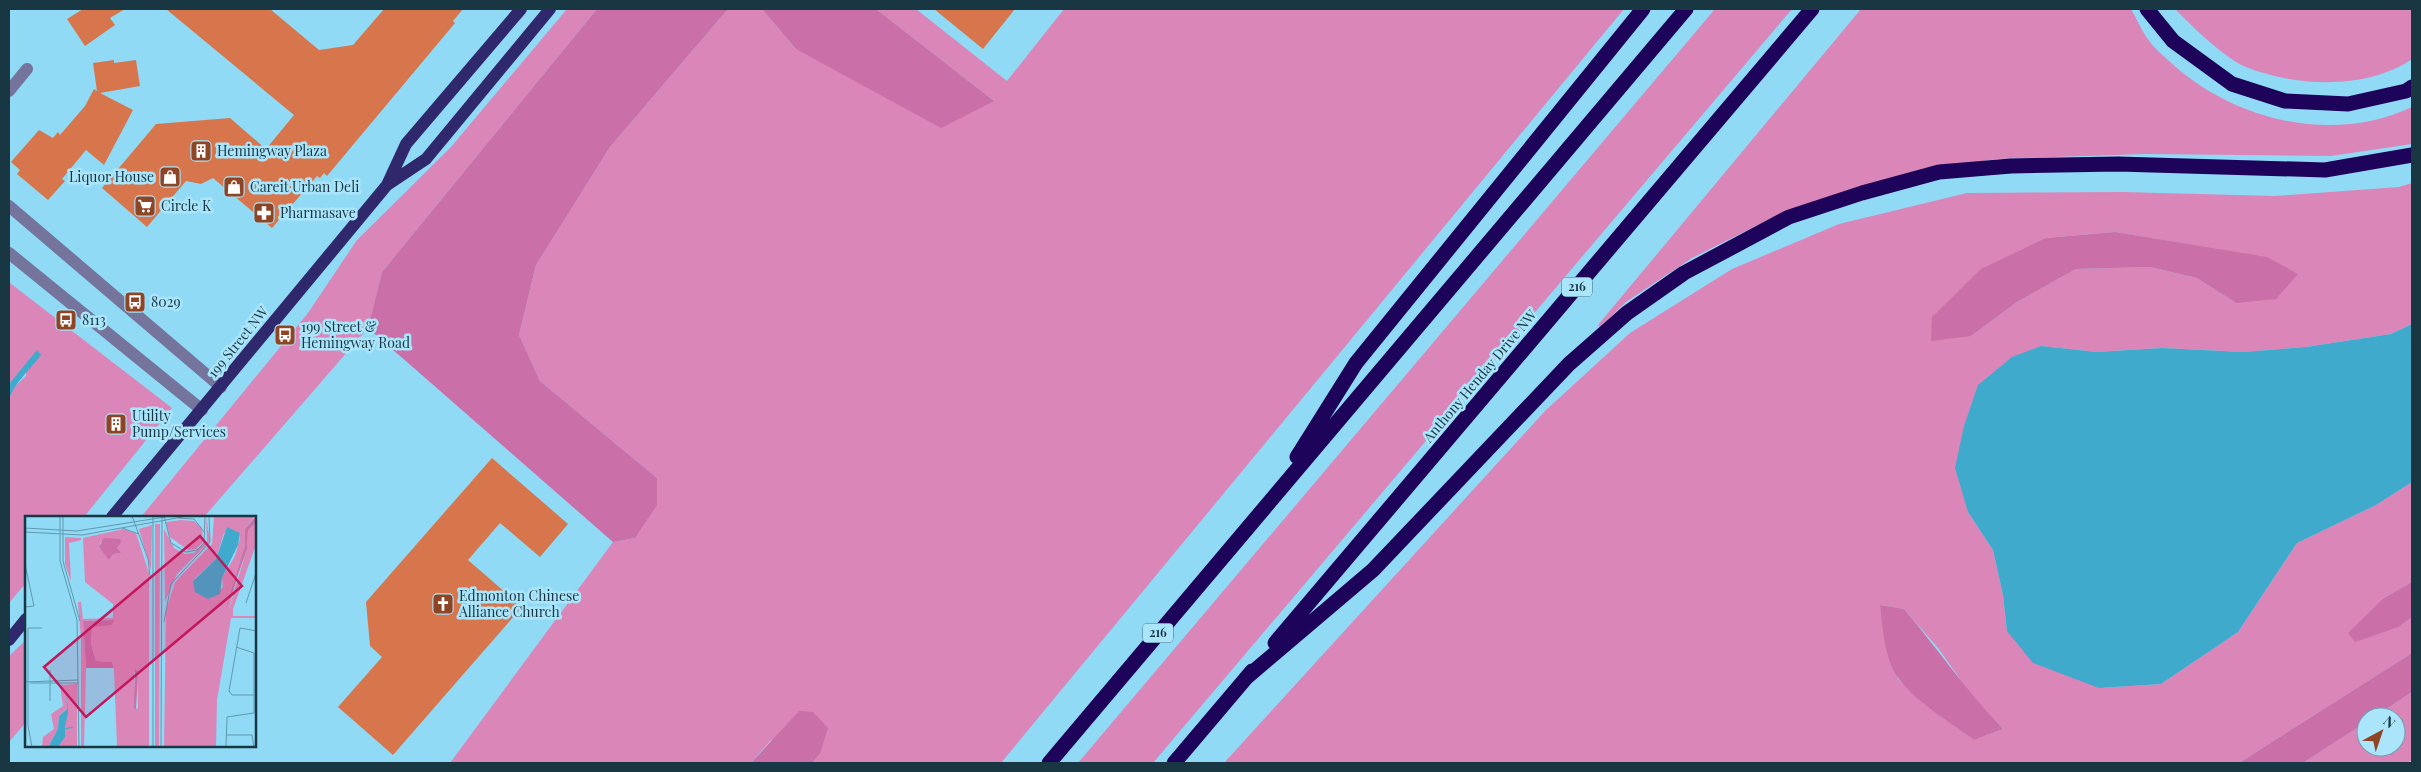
<svg xmlns="http://www.w3.org/2000/svg" width="2421" height="772" font-family="'Playfair Display',serif">
<style>
.green{fill:#db86b9;fill-rule:evenodd}
.forest{fill:#ca6fa7}
.water{fill:#40aacd}
.building{fill:#d7764c}
.lines{fill:none;stroke-linecap:round;stroke-linejoin:round}
.minor{stroke:#74749c;stroke-width:12}
.major{stroke:#30286d;stroke-width:12}
.highway{stroke:#1d045a;stroke-width:15}
.labels{text-anchor:middle;stroke-width:5;stroke-linejoin:round;paint-order:stroke}
.shield{fill:#abe5fb;stroke:#446b7a;stroke-width:1}
.shield-label{font-size:12px;font-weight:bold;fill:#183742}
.poi-label{font-size:14px;fill:#183742;stroke:#abe5fb;text-anchor:start}
.street-label{font-size:14px;fill:#183742;stroke:#abe5fb}
.inset-road{fill:none;stroke:#6099ae;stroke-width:1}
.view{fill:#c2185b;fill-opacity:0.15;stroke:#c2185b;stroke-width:2.5}
.inset-edge{fill:none;stroke:#183742;stroke-width:2.5}
</style>
<rect width="100%" height="100%" fill="#90daf6"/>
<path class="green" d="M567,9H597L382,272L368,328L204,517H141L308,313L357,240L451,147Z
M728,9H762L796,49L994,101L876,9H916L1007,81L1064,9H1624L1001,763H812L820,754L771,740L751,763H450L613,542L635,538L657,478L540,381L519,335L536,265L610,147Z
M1715,9H1792L1153,763H1078Z
M1861,9H2131C2137,19 2142,32 2150,42C2155,49 2163,55 2169,61C2232,120 2332,145 2412,107V144L2331,156L2145,154L1998,159L1925,168L1778,215L1692,258L1626,302L1600,327L1598,325Z
M2175,9H2412V59C2367,90 2296,87 2246,67C2223,57 2193,27 2175,9Z
M2412,183V324L2391,334L2306,347L2243,352L2162,348L2097,352L2041,346L1968,512L1993,550L2003,595L2007,631L2099,688L2161,684L2238,632L2297,543L2376,505L2412,482V582L2384,598L2355,641L2399,627L2412,617V653L2239,763H1224L1545,411L1630,333L1732,269L1839,224L1967,193L2123,192L2275,196L2399,187ZM2115,232L2238,253L2236,303L2197,278L2150,267L2076,269L2017,302L1971,336L2046,238ZM1880,605L1904,609L1938,648L1975,700L2003,729L1974,740L1924,703L1898,679Z
M10,283L172,408L84,517H26V583L9,603V401L11,390L26,376V364L9,384Z
M26,640V722L9,742V656Z
M2412,692V760L2407,763H2303L2366,722V747H2396V717H2374Z"/>
<path class="forest" d="M597,9H728L610,147L536,265L519,335L540,381L657,478V505L635,538L613,542L368,328L382,272Z
M762,9H876L994,101L941,128L796,49Z
M2115,232L2267,257L2298,274L2276,299L2236,303L2197,278L2150,267L2076,269L2017,302L1971,336L1931,341L1932,317L1981,269L2046,238Z
M2412,582V617L2399,627L2355,642L2348,633L2384,598Z
M1880,605L1904,609C1938,649 1967,692 2003,729L1974,740C1950,722 1916,702 1899,679C1884,659 1883,628 1880,605Z
M2412,653V692L2374,717H2366V722L2303,763H2239Z
M799,711L813,712L828,728L820,754L812,763H751Z"/>
<path class="water" d="M2412,324V482L2376,505L2297,543L2238,632L2161,684L2099,688L2033,663L2007,631L2003,595L1993,550L1968,512L1955,468L1964,426L1978,385L2012,357L2041,346L2097,352L2162,348L2243,352L2306,347L2391,334Z
M37,350L41,355C31,369 12,385 9,401V384Z"/>
<path class="building" d="M83,9H125L110,18L115,25L85,46L67,19Z
M166,9H270L319,50L353,45L384,9H463L453,21L455,23L327,176L324,173L320,178L317,176L272,228L213,178L201,184L186,181L147,227L102,188L156,124L230,118L266,149L294,115Z
M934,9H1015L983,49Z
M114,60V63L136,60L140,86L100,93L133,110L104,165L86,150L62,179L65,181L48,200L17,174L20,170L11,162L39,130L53,138L58,132L60,135L85,106L94,89L97,91L93,63Z
M125,415L126,430L108,432L106,417Z
M492,458L568,524L540,557L500,523L468,560L522,607L393,755L338,707L382,657L370,646L366,602Z"/>
<g class="lines">
<path class="minor" d="M9,91L27,69
M9,206L221,387
M9,253L202,410"/>
<path class="major" d="M387,185L426,159L550,9
M112,517L387,185L406,144L521,9
M9,640L26,619"/>
<path class="highway" d="M2147,9L2173,41L2232,84L2285,101L2348,104L2406,91L2412,87
M1297,457L1356,363L1643,9
M1275,643L1812,9
M1247,677L1373,570L1569,364L1627,313L1684,273L1789,217L1862,193L1939,172L2011,166L2118,164L2325,170L2412,155
M1049,763L1686,9
M1174,763L1252,671"/>
</g>
<defs>
<g id="building-square" transform="scale(1.125)"><rect x="-9" y="-9" width="18" height="18" rx="4" fill="#8d4525" stroke="#abe5fb"/><path d="M-4-6H4V6H1V3H-1V6H-4ZM-2.5-4.3h1.7v1.8h-1.7ZM.8-4.3h1.7v1.8H.8ZM-2.5-1h1.7V.8h-1.7ZM.8-1h1.7V.8H.8Z" fill="#fff"/></g>
<g id="shop-square" transform="scale(1.125)"><rect x="-9" y="-9" width="18" height="18" rx="4" fill="#8d4525" stroke="#abe5fb"/><path d="M-5-2.5h2.3a2.7 3.5 0 0 1 5.4 0H5L5.5 6h-11ZM-1.5-2.5h3a1.5 2.3 0 0 0-3 0Z" fill="#fff"/></g>
<g id="supermarket-square" transform="scale(1.125)"><rect x="-9" y="-9" width="18" height="18" rx="4" fill="#8d4525" stroke="#abe5fb"/><path d="M-6-5.5h2.5l.6 2H6L4.5 2H-2.5L-4.4-4H-6ZM-1.5 3.2a1.3 1.3 0 1 0 .1 0ZM3 3.2a1.3 1.3 0 1 0 .1 0Z" fill="#fff"/></g>
<g id="pharmacy-square" transform="scale(1.125)"><rect x="-9" y="-9" width="18" height="18" rx="4" fill="#8d4525" stroke="#abe5fb"/><path d="M-2-6h4v4h4v4h-4v4h-4v-4h-4v-4h4Z" fill="#fff"/></g>
<g id="bus-square" transform="scale(1.125)"><rect x="-9" y="-9" width="18" height="18" rx="4" fill="#8d4525" stroke="#abe5fb"/><path d="M-5-6H5V4H4V6H2V4H-2V6H-4V4H-5ZM-3.5-4V0h7V-4ZM-3.5 1.2v1.5H-2V1.2ZM2 1.2v1.5H3.5V1.2Z" fill="#fff"/></g>
<g id="church-square" transform="scale(1.125)"><rect x="-9" y="-9" width="18" height="18" rx="4" fill="#8d4525" stroke="#abe5fb"/><path d="M-1.2-6h2.4v3.5h3.3v2.4h-3.3V6h-2.4V-.1h-3.3v-2.4h3.3Z" fill="#fff"/></g>
</defs>
<g fill-rule="evenodd">
<use href="#building-square" x="201" y="151"/>
<use href="#shop-square" x="170" y="177"/>
<use href="#shop-square" x="234" y="187"/>
<use href="#supermarket-square" x="145" y="206"/>
<use href="#pharmacy-square" x="264" y="213"/>
<use href="#bus-square" x="135" y="302"/>
<use href="#bus-square" x="66" y="320"/>
<use href="#bus-square" x="285" y="335"/>
<use href="#building-square" x="116" y="424"/>
<use href="#church-square" x="443" y="604"/>
</g>
<g class="labels">
<g class="shield">
<rect x="1562" y="277.5" width="30" height="19" rx="4"/>
<rect x="1143" y="623.5" width="30" height="19" rx="4"/>
</g>
<g class="shield-label">
<text x="1577" y="291">216</text>
<text x="1158" y="637">216</text>
</g>
<g class="poi-label">
<text x="217" y="156">Hemingway Plaza</text>
<text x="154" y="182" text-anchor="end">Liquor House</text>
<text x="250" y="192">Careit Urban Deli</text>
<text x="161" y="211">Circle K</text>
<text x="280" y="218">Pharmasave</text>
<text x="151" y="307">8029</text>
<text x="82" y="325">8113</text>
<text x="301" y="332">199 Street &amp;<tspan x="301" dy="16">Hemingway Road</tspan></text>
<text x="132" y="421">Utility<tspan x="132" dy="16">Pump/Services</tspan></text>
<text x="459" y="601">Edmonton Chinese<tspan x="459" dy="16">Alliance Church</tspan></text>
</g>
<g class="street-label">
<text transform="translate(238 342) rotate(-51)" y="5">199 Street NW</text>
<text transform="translate(1480 376) rotate(-50)" y="5">Anthony Henday Drive NW</text>
</g>
</g>
<g transform="translate(25 516)">
<rect width="231" height="231" fill="#90daf6"/>
<path d="M181,0L185,25L152,58L140,86L139,13L149,32L160,38L169,37L182,25ZM189,0H230L220,13V30L203,96L222,33L223,13L231,6V29L208,93V100H231V102H206L192,184L191,231H139L141,94L150,66L187,28ZM199,17H215V22L210,40L197,62L198,71L183,83L169,63L191,43ZM156,4L169,5L177,12L178,26L171,33L163,34L145,21L141,6ZM130,8H135L134,231H130ZM127,9L126,55L114,13ZM98,13L111,17L124,57V231H92L89,152L87,146L71,145L66,128L67,111L88,104L58,105L61,152L59,231H56V122L53,86H56L58,103L88,102V88L60,66L58,22ZM85,23H91L93,38L75,33V27ZM112,153L113,192L111,193L109,157ZM40,21L56,22V24L44,27L46,65L40,48ZM52,168V231L33,230L40,217L41,193L34,200L33,213L23,231H17L18,221L29,213L26,198L38,190L35,169Z" fill="#db86b9" fill-rule="evenodd"/>
<path d="M231,0V6L223,14L222,33L200,96L220,30V13ZM79,22L95,23L96,26L92,32L96,37L88,38L84,44L74,31ZM89,104L87,109L67,111L66,128L71,145L87,146L89,152H61L58,105ZM110,153L113,155L111,193L109,192Z" fill="#ca6fa7"/>
<path d="M202,11L215,17L213,29L197,62L195,78L183,83L170,76L168,65L191,43ZM41,172L43,196L40,212L46,211L49,212L40,213V221L33,231H23L33,213L34,200L42,193Z" fill="#40aacd"/>
<path class="inset-road" d="M35,0V45L52,104L54,231M38,0V45L55,105M107,0L123,43L125,61M139,0L146,27L161,36L172,34L179,27L180,0M153,2L169,3L180,17M0,12L52,15L146,0M97,12L114,18M0,16L57,19L163,0M0,48L9,90L0,91M221,87L232,54M139,106L146,68L185,26L184,0M25,154V185M0,166L53,164M5,167H54M229,179H207L204,175L215,112L232,115M201,219H227L229,231M7,231L3,210V112H17M128,231V0M136,231L137,0M201,231L202,201L229,197V137L211,131"/>
<path class="view" d="M175,20L217,70L61,201L19,151Z"/>
<rect width="231" height="231" class="inset-edge"/>
</g>
<rect width="2421" height="772" fill="none" stroke="#183742" stroke-width="20"/>
<g transform="translate(2381 732) rotate(40)"><circle r="24" fill="#abe5fb" stroke="#709fb1"/>
<path d="M0-4L9 19L0 12L-9 19Z" fill="#8d4525"/>
<text y="-8" font-size="14" font-weight="bold" text-anchor="middle" fill="#183742">N</text>
</g>
</svg>
